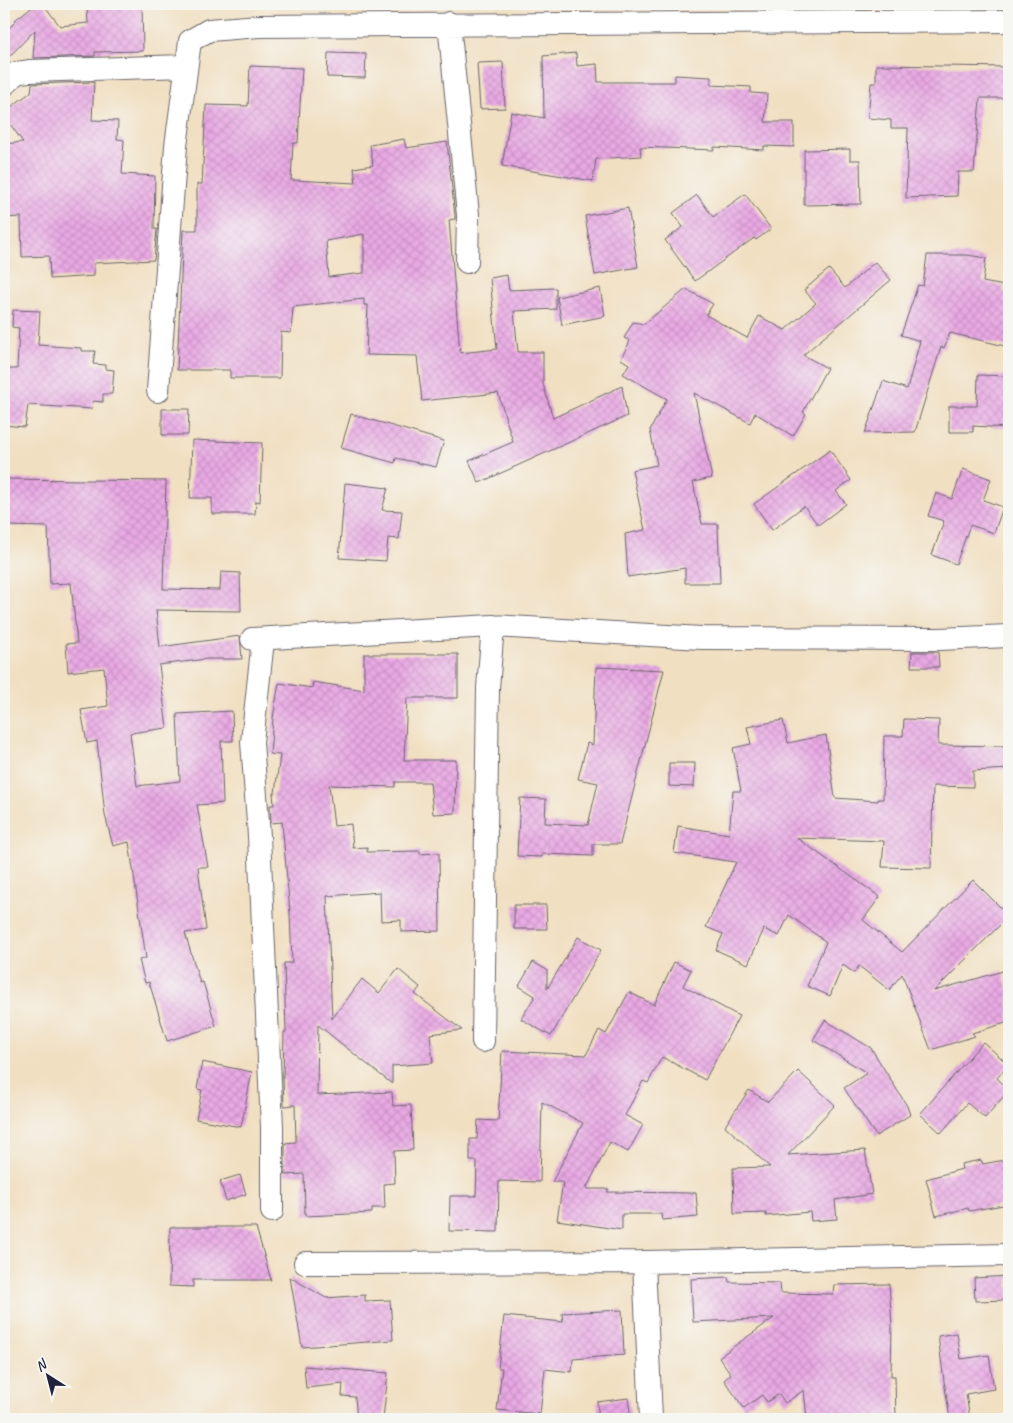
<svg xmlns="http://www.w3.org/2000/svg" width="1013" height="1423" font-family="Caveat,sans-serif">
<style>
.building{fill:url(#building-cross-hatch);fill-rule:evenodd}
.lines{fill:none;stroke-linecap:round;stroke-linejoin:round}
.minor-casing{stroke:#6a646a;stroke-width:24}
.minor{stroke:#fff;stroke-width:22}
</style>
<defs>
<pattern id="building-cross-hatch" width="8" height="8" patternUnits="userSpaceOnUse" patternTransform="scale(1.25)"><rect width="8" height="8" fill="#e9a9e4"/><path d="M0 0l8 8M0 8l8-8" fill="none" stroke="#c891c4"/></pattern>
</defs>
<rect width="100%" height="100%" fill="#f6f6f2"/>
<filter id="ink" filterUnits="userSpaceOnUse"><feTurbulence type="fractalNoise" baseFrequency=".02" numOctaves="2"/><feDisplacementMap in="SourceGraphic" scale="10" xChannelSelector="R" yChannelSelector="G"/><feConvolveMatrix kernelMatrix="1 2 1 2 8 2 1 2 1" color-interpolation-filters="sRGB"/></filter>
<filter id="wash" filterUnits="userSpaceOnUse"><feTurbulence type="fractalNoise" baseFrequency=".0096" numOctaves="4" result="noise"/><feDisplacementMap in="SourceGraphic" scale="20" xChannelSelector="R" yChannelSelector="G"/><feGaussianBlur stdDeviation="1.12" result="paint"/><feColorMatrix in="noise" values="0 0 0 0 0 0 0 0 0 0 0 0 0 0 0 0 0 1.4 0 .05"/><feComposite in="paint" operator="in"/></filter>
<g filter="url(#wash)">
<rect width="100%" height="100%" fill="#f1dfc1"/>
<g id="blocks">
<path class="building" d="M35,4H43L60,26L88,23L87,6L142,4L143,51L95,52V56L33,58L35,30L4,62V33L16,21L15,20Z
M328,53L366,54L365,78L327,77Z
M576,53L577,66L597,64L598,82H675V75L711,77V85L751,87V93L767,94L765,122H794V147L764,146V150L714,147V150L640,147L641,156L596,159L593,181L502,166L511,112L544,118L543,56Z
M503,62L505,108L480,109L477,63Z
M876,65L1009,67V98H980L974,172H958L957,196L906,198L908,128H891V120L868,118L871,83H876Z
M250,66L302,68L298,143H293L291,180L356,183L354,168L373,165L370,145L404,139L406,148L447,142L455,216V219L449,220L460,353L497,349L490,278L507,275L509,290L556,288V309L514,311L518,352H543V384L553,418L622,386L627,416L479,483L469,461L513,442L498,393L422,401L417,356L366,355L368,305H364V299L293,307L291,333L281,332L280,378H230V370H177L183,230H197V184H202L206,105L248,106ZM364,234V273L329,277L326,241Z
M94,82L92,120L118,121L117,139L124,140L122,174L155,176L154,229H157L154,260L94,263V276L50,279L49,256L22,257L21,217L4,218V144L23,142L4,116V112L31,92L32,84Z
M850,149V160H860L861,204L804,205V150Z
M745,194L771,229L756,240L754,238L695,281L665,240L683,227L673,213L697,195L713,217Z
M628,208L638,267L595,275L585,216Z
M927,255H967L986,258L983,282L1004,286L1003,292L1009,294V347L950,333L944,348L941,347L915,432L865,433L883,381L907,389L920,341L901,335L918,285L923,286Z
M875,262L891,280L803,355L827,368L803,412L806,414L793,436L755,413L750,423L694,393L712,478L693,482L702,524H718L720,583H685V568L628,577L625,534L645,530L632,470L657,465L650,430L667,399L623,374L629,364L621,359L630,341L624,338L633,322L644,324L686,289L713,304L706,315L747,338L759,316L785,330L816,303L804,290L829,269L845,288Z
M600,288L605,316L562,325L557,297Z
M13,310L40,311L38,345L81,348V351H95L93,364L106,365V369L114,370L112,394H103V402L93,401L92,409L28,405L25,427L4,425V369H17L19,328L12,327Z
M978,375L1009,376V428L973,426V432H949V406H977Z
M162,409H189L188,435H162Z
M351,414L444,441L436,467L396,458L395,463L341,448Z
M192,440L262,443L260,502L256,501L255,514H212V498H190Z
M830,450L851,480L836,491L846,504L818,525L804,506L772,530L754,504Z
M963,469L991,479L983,500L1003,507L994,533L970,525L956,564L932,555L944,521L928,516L936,493L952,499Z
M4,479L166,481L163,589L220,590L221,572L240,573L241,611L156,610L160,647L240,636L242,659H207L159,665L167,728L130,733L137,786L180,781L177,714L232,711L233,741H221L223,803L197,805L208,867H198L206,930L185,933L200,983L203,982L216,1026L167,1041L149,982L145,983L139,960L146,958L129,842L113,846L105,815L97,741L87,743L81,710L108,706L104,668L68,672L66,644L77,643L71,583L50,584L48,527L4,526Z
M345,483L388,488L382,510L402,511L399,539L388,538L386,561L339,558Z
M912,652H938L939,667H911Z
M364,654H458V698H407L404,760H456L455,813L433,814L430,782H395V787L329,785L334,826L351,824L353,848L367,847V852L420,851V854L439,853L440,931L401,932V920L381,921L380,892L327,896L332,1019L362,979L379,993L398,969L420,987L415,994L462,1030L430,1034L433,1063L392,1066V1084L318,1025L317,1095L392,1092L393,1106L411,1105L413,1150L394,1151L395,1183L384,1184L385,1208H372V1213L305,1216L304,1174L285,1175V1143L296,1142L295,1105L284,1106L283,1077L284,1032H286L284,963H292L290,913L282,822L271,823L270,805H274L273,793H275L280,755L270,754L273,718L279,683L312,688L313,682L364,690Z
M596,667L664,670L620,844H593V856L542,854V857L517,856L520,798L546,799L545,823L588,825L598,783L578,779L587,743L593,745Z
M904,719L939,720L938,745L1009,746V769L973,771V787L933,786L931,868L882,867L884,841L797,838L880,897L863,920L902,952L973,880L1009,916L934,991L1003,971L1009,993V1022L972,1033L975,1036L931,1050L902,974L889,990L859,966L854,973L843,965L830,996L807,986L826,942L789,915L779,936L764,929L748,964L716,950L723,934L706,927L736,862L674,853L678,826L729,834L733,791H741L733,748L751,744L747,727L783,720L788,743L826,735L835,798L878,801V799H883L884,736H903Z
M669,763H695L694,787L669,786Z
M514,905H546L547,929H514Z
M578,937L601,950L551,1036L521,1019L535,996L519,986L533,962L547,970V989Z
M674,962L691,970L683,986L739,1016L705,1080L662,1057L648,1083L643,1081L625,1115L643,1125L628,1152L610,1142L586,1189H609L607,1192L696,1193L698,1217L662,1220L661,1214H622V1230L557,1220L563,1182H552L583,1123L542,1102L540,1182L499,1181L498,1232L449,1231L450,1196H476L477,1161H470V1139H477L478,1120L498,1121L502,1051L586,1055L599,1030L606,1034L629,992L654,1005Z
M825,1020L871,1048L907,1106L910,1115L876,1136L844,1088L867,1073L813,1040Z
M983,1042L1009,1065L997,1078L1009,1090L985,1118L967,1103L941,1133L920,1114Z
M202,1062L252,1072L241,1127L196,1119L202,1090L197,1089Z
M798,1071L835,1105L788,1155L865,1150L872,1194L835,1200L837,1219L811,1221L810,1212L766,1216V1213L734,1214L733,1168L770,1167L725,1126L749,1090L768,1102Z
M1009,1159V1204L969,1211L968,1208L936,1216L926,1179L962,1169L961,1164L981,1160L983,1164Z
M240,1175L246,1194L226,1201L220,1181Z
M170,1227H256L271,1280H193V1287L169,1286Z
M1009,1276V1300L975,1301L974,1278Z
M290,1277L326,1298L365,1295V1301L390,1300L393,1340L302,1347Z
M728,1277L729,1282L780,1283L781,1293L833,1294L834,1285L889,1284L892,1325L891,1376H895L896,1419H807L804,1390L785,1403L779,1394L767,1402L762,1395L744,1408L724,1380L731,1374L719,1357L774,1318L693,1322L691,1279Z
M622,1310L624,1355L573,1359L572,1372L545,1369L540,1414L497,1410L502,1368H498L504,1316L563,1322L562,1313Z
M957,1333L961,1359L989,1355L994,1389L966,1394L970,1419H950L944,1381L938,1336Z
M304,1366L388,1373L383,1419H357L355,1397L342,1396L343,1384L306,1388Z
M628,1398L631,1419H599L597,1402Z"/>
</g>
</g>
<g filter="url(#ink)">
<use href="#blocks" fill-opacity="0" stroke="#6a646a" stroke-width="1"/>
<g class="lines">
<g class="minor-casing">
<path id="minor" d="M449,23L468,215L467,262
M4,85L16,73L29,71L185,66
M158,391L176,146L190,41L209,30L259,26L1009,21
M252,639L493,626L702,638L939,639L1009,636
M263,640L252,742L259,836L272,1127V1211
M483,1041L488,688L493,626
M644,1262L651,1419
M305,1263L644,1262L1009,1255"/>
</g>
<use href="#minor" class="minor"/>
</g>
</g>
<rect width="1013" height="1423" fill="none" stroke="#f6f6f2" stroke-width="20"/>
<g transform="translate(48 1376) rotate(324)" stroke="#f6f6f2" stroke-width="4" paint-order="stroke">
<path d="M0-4L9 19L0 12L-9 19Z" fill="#22223b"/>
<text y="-8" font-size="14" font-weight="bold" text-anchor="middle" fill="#22223b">N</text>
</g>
</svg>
